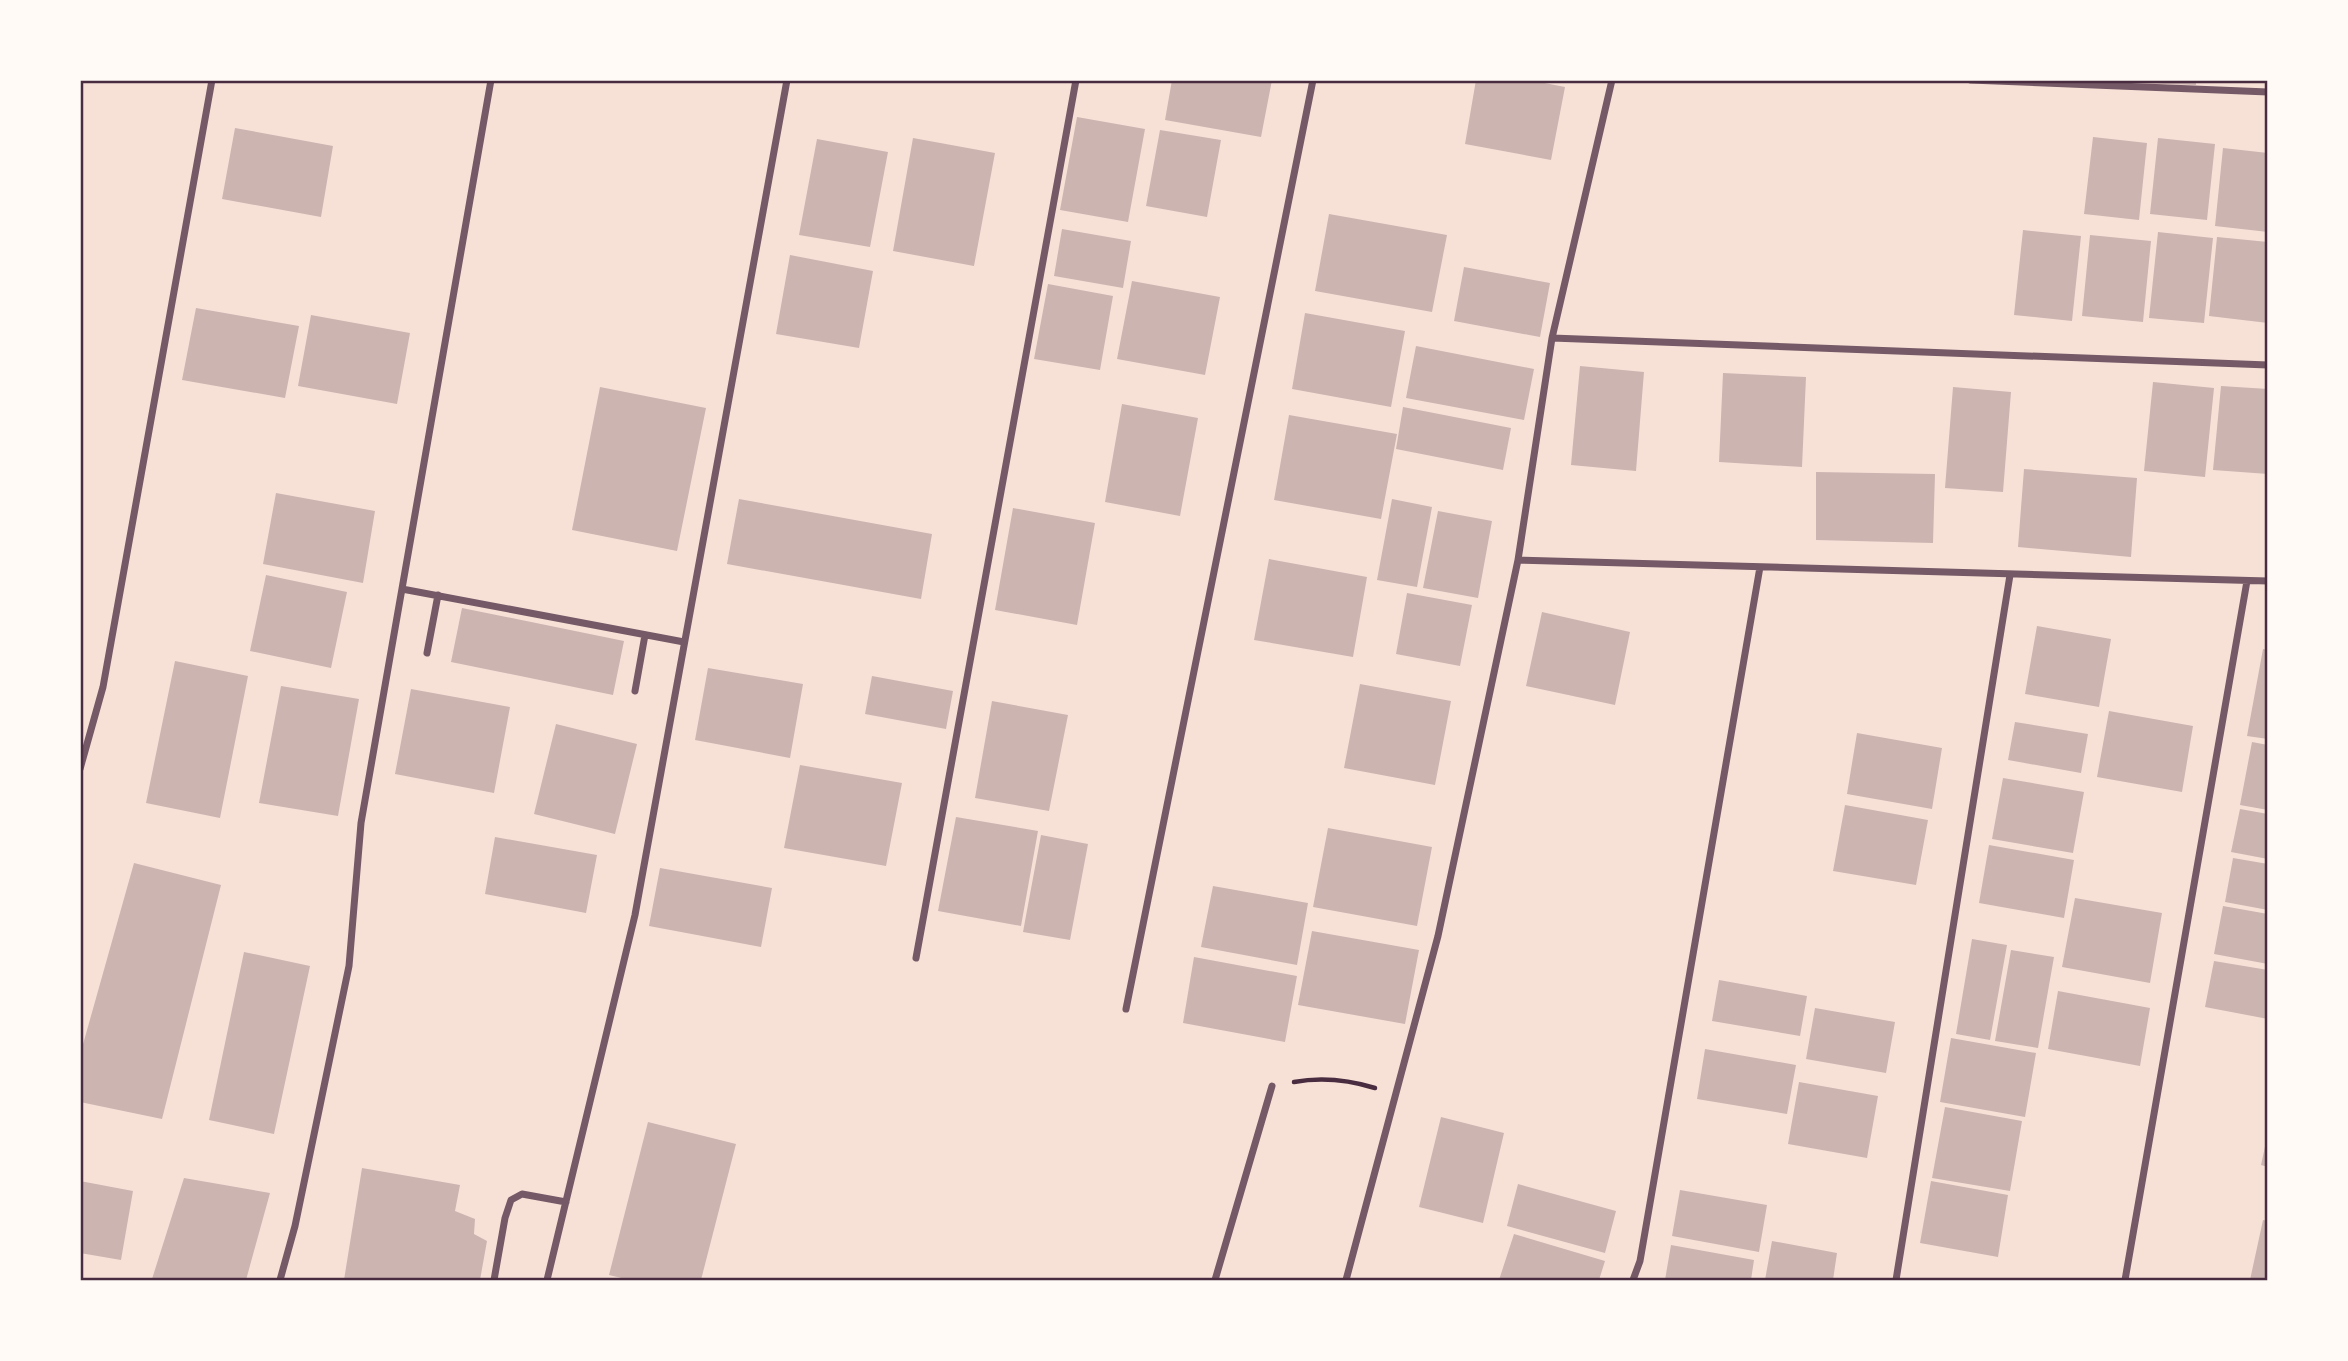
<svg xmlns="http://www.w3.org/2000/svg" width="2348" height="1361" font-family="'Source Sans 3',sans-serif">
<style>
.building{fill:#ccb4b1}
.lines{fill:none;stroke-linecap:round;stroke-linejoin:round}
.path{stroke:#4a2c40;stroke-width:4.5}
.minor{stroke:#755966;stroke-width:7}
.neatline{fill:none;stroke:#4a2c40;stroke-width:2.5}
</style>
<rect width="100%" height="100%" fill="#f7e1d7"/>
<path class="building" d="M1172,80H1272L1261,137L1165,120Z
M1476,80H1529L1565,87L1551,160L1465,144Z
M2091,80H2130V83H2091Z
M2135,80H2196V85L2135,83Z
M1077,117L1145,129L1128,222L1060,210Z
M235,128L333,146L321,217L222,199Z
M1160,130L1221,140L1207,217L1146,206Z
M2093,137L2147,143L2139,220L2084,214Z
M913,138L995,153L974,266L893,251Z
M2158,138L2215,144L2207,220L2150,214Z
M817,139L888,152L870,247L799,235Z
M2223,148L2268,153V232L2215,226Z
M1329,214L1447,235L1432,312L1315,291Z
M1062,229L1131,241L1123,288L1054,276Z
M2023,230L2081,236L2072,321L2014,315Z
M2158,232L2213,238L2204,323L2149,318Z
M2090,235L2151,241L2143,322L2082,316Z
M2217,237L2268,242V323L2209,316Z
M790,255L873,271L859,348L776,334Z
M1464,267L1550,283L1540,337L1454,321Z
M1132,281L1220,297L1205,375L1117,359Z
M1048,284L1113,296L1100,370L1034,359Z
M196,308L299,326L285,398L182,380Z
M1305,313L1405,331L1391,407L1292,389Z
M311,315L410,333L397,404L298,386Z
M1416,346L1534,369L1524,420L1406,398Z
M1580,366L1644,372L1636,471L1571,465Z
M1723,373L1806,377L1802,467L1719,462Z
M2153,382L2214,388L2205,477L2144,471Z
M2221,386L2268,389V474L2213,470Z
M600,387L706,408L677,551L572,530Z
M1953,387L2011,392L2003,492L1945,488Z
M1122,404L1198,418L1180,516L1105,502Z
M1403,407L1511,428L1503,470L1396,449Z
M1289,415L1397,434L1381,519L1274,500Z
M2024,469L2137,478L2131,557L2018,547Z
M1816,472L1935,474L1933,543L1816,540Z
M276,493L375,511L363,583L263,564Z
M739,499L932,534L921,599L727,564Z
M1392,499L1432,507L1417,587L1377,580Z
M1013,508L1095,523L1077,625L995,610Z
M1438,511L1492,521L1478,598L1423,588Z
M1269,559L1367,577L1353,657L1254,640Z
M266,575L347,592L331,668L250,651Z
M1407,593L1472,605L1460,666L1396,654Z
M462,608L624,641L613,695L451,662Z
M1542,612L1630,632L1615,705L1526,686Z
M2037,626L2111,639L2099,707L2025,694Z
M2263,649L2268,650V739L2247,736Z
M175,661L248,676L220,818L146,803Z
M708,668L803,684L790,758L695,740Z
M872,676L953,691L946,729L865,714Z
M1360,684L1451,701L1435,785L1344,768Z
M281,686L359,699L338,816L259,803Z
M411,689L510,707L494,793L395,774Z
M992,701L1068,715L1049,811L975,798Z
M2109,711L2193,726L2182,792L2097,777Z
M2015,722L2088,734L2081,773L2008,760Z
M556,724L637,744L615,834L534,814Z
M1857,733L1942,748L1932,809L1847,794Z
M2252,742L2268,745V810L2240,805Z
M800,765L902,783L886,866L784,848Z
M2003,778L2084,792L2073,853L1992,839Z
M1845,805L1928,820L1916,885L1833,871Z
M2240,809L2268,814V859L2231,852Z
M956,817L1038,831L1021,926L938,911Z
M1328,828L1432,847L1417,926L1313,907Z
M1041,835L1088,844L1070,940L1023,932Z
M495,837L597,855L586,913L485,894Z
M1989,845L2074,860L2064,918L1979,903Z
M2233,858L2268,864V910L2225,902Z
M134,863L221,885L162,1119L80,1102V1055Z
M660,868L772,888L761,947L649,926Z
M1213,886L1308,903L1297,965L1201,947Z
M2075,898L2162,913L2150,983L2062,967Z
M2223,906L2268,914V964L2214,954Z
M1312,931L1419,950L1405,1024L1298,1005Z
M1972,939L2007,945L1990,1040L1956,1034Z
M2011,950L2054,957L2038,1048L1995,1041Z
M244,952L310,966L274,1134L209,1120Z
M1194,957L1297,976L1285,1042L1183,1023Z
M2214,961L2268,970V1019L2205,1007Z
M1719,980L1807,996L1800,1036L1712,1021Z
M2058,991L2150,1008L2140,1066L2048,1049Z
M1815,1008L1895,1022L1886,1073L1806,1059Z
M1951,1038L2036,1053L2025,1117L1940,1102Z
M1705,1049L1796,1065L1787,1114L1697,1099Z
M1799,1082L1878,1096L1867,1158L1788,1144Z
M1945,1107L2022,1121L2010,1191L1932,1178Z
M1441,1117L1504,1133L1483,1223L1419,1207Z
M648,1122L736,1144L701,1280H630L609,1275Z
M2266,1142L2268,1143V1167L2261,1165Z
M362,1168L460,1185L455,1211L475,1219L474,1234L487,1241L480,1280H344Z
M184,1178L270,1193L246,1280L152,1279Z
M80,1181L133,1191L121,1260L80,1253Z
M1931,1181L2008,1195L1998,1257L1920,1243Z
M1518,1184L1616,1211L1605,1253L1507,1226Z
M1680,1190L1767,1205L1759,1252L1672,1236Z
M2263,1220L2268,1221V1280H2250Z
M1514,1234L1605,1261L1599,1280H1499Z
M1772,1241L1837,1253L1833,1280H1765Z
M1671,1245L1754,1260L1751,1280H1665Z"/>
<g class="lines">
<path class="path" d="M1294,1082C1321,1077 1349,1080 1375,1088"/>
<path class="minor" d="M1970,80L2268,92
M1552,338L2268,365
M1518,560L2268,581
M402,589L684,642
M427,653L438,595
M635,691L645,635
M80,769L103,687L212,80
M916,958L1076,80
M1126,1009L1313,80
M280,1280L295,1226L349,966L361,823L491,80
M494,1280L505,1218L511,1200L522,1194L566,1202
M547,1280L635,915L787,80
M1215,1280L1272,1086
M1346,1280L1438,936L1518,560L1552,338L1612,80
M1633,1280L1640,1261L1760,567
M1896,1280L2010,575
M2125,1280L2247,581"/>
</g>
<rect width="2348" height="1361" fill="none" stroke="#fffaf5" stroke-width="164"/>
<rect x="82" y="82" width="2184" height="1197" class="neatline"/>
</svg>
